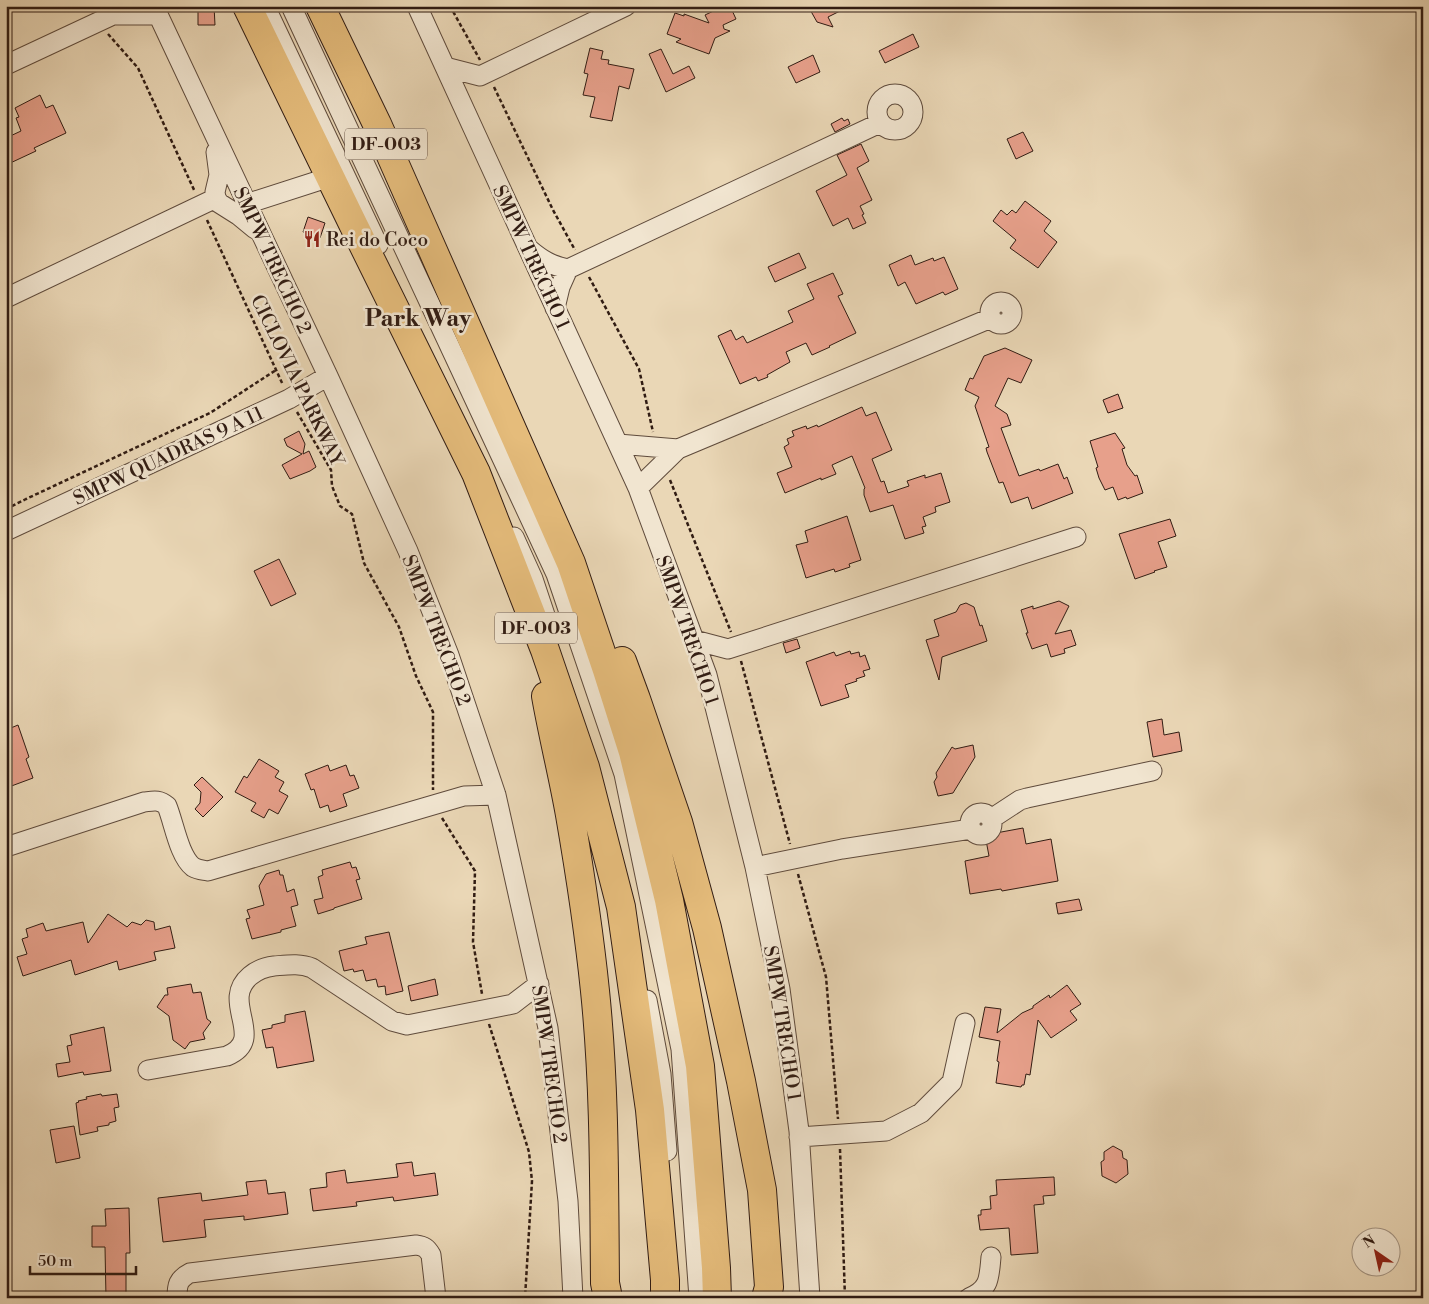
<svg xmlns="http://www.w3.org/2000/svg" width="1429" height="1304" font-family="'Libre Bodoni',serif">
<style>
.building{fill:#e7a08b;stroke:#311c13}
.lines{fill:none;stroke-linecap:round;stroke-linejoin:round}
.minor-casing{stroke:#5f4b3c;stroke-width:21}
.highway-casing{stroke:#311c13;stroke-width:30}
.path{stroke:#311c13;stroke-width:2.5;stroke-dasharray:4 2.5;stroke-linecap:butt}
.minor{stroke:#f1e5d0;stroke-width:19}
.highway{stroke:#e5bc7b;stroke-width:28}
.labels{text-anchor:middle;stroke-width:5;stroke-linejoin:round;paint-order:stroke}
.shield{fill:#f1e5d0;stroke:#6b584c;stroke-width:1}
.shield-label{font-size:18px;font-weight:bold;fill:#311c13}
.poi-label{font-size:19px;fill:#311c13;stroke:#f1e5d0;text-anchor:start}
.street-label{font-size:19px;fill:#311c13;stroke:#f1e5d0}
.district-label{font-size:24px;font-weight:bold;fill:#311c13;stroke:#f1e5d0}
</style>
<rect width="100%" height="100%" fill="#ead7b6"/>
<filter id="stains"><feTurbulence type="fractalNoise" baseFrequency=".004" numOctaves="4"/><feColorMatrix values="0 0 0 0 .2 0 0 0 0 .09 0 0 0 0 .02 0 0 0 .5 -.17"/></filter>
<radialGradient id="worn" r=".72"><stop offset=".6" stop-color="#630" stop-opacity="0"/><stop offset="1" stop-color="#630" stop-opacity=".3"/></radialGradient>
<path class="building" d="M214,6L215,25H198V7Z
M724,6H730L736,19L723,25L724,29L730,31L715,38L709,54L676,42L681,39L667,34L675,13L684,16V14L709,23L705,15Z
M808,6H850L828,17L833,27L817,22Z
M913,34L919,47L885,63L879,51Z
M590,48L603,51L601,59L609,60L608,64L634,69L629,89L619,86L612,121L590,117L595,97L583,95L588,74L584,73Z
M661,49L673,74L689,66L695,78L666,92L649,54Z
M813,55L820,72L796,83L788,67Z
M40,95L46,108L53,105L66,133L34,148L36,151L6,165V138L21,131L16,118L19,117L15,108Z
M842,118L844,121L848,119L850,124L835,132L831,124Z
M1023,132L1033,151L1016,159L1007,139Z
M861,144L869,161L857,168L872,200L860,206L864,214L862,215L866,223L853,229L848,218L833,226L816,191L847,175L837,155Z
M1025,201L1051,221L1044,231L1057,242L1038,268L1010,248L1016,240L993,221L1001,210L1007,215L1012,210L1016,213Z
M308,217L325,223L320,238L303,232Z
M799,253L806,268L775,282L768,267Z
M911,255L915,265L933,258L934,261L944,257L958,289L945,295L943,292L916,304L905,282L898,286L889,265Z
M833,273L843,294L838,296L856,333L829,346L830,347L812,355L806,343L786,352L790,362L767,375L768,377L758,381L756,377L740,384L718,336L731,330L736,340L743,336L747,343L793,322L788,311L814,299L807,284Z
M1005,348L1032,360L1021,383L1008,378L995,406L1007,414L1011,425L1001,428L1019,476L1039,469L1040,471L1058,464L1064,479L1067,477L1073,493L1032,509L1028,497L1011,503L1003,482L999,483L987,452L986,448L989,447L975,406L979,397L965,390L970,378L973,379L984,356Z
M1118,394L1123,408L1108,413L1103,400Z
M862,407L866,416L876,412L892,450L872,459L881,482L884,481L888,493L909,486L907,481L925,475V478L941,473L950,502L935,507L936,512L923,517L926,526L922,527L924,533L905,539L893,505L870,512L864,495V489L865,488L852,456L832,465L836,474L821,480V478L785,493L777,473L792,467L784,447L789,444L787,439L794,436L792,431L806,426L807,429L817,425L818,427Z
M299,431L305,444L303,454L309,451L316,467L310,471L290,479L282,465L302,454L287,446L284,439Z
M1115,433L1125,448L1122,449L1127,465L1135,476L1137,475L1143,493L1127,499L1126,497L1118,500L1113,487L1105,490L1099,478L1096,468L1098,467L1090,441Z
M847,516L861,560L849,564L850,567L835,572L834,569L806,578L796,545L808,542L805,531Z
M1170,519L1176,536L1158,542L1167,567L1154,571L1155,572L1135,579L1119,534Z
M279,559L296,594L271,606L254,571Z
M1059,601L1069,606L1055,634L1071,630L1076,645L1064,649L1065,653L1051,657L1047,644L1032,649L1026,633H1028L1021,610L1033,606V609Z
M966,603L974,607L980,626L982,625L987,641L942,657L939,680L926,640L939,636L934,620L956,612L960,605Z
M797,639L800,648L786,653L783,643Z
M850,651L851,654L859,652L860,657L865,655L870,669L863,671L865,676L856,679L857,681L845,685L849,697L821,706L806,662L834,652L836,656Z
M1162,719L1164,735L1179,732L1182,751L1153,757L1147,722Z
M18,725L29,757L26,759L33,778L6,788V730Z
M973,745L975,757L953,793L938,796L934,782L937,777L936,773L952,747L955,749Z
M259,759L279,771L275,777L284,782L279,791L288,796L278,814L269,809L264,818L251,811L256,803L235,792L244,776L247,778Z
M328,765L330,771L346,765L350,776L354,775L359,788L343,794L347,806L330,812L328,805L320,808L314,789L311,790L305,774Z
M202,777L223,797L203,817L195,809L200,803L201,792L194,785Z
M1023,828L1026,844L1051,839L1058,881L1002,891L1001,889L970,894L965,861L989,856L985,835Z
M350,862L352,868L356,867L360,879L356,880L362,899L334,908V909L318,914L314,900L323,898L318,877L323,875L322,870Z
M279,870L280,875H283L287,892L294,889L298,905L291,907L296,926L281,930V932L252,939L246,919L250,918L247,910L264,905L259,886L266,874Z
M1079,899L1082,910L1058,914L1056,903Z
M108,914L127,927L132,922L141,925L146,920L154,922L155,930L170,926L175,948L154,952L156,960L119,970L117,961L75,975L71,960L23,976L17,957L27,954L22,939L28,937L26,929L43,923L46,931L83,922L88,943Z
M389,932L403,991L386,995L385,986L378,987L376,979L366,981L363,970L354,972L353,969L344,971L339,951L367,944L365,937Z
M435,979L438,995L411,1001L408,986Z
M191,984L193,993L201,992L207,1019L211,1022L203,1033L205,1039L190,1042L185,1049L173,1040L169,1016L157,1007L165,995H168L167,988Z
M1067,985L1081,1004L1070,1011L1077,1020L1051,1038L1038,1020L1030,1075L1026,1074L1024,1085H1022L1021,1087L996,1083L999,1062L997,1061L1000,1041L979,1037L985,1007L1001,1009L997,1033L1022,1013L1033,1008V1006L1049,995L1050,998Z
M305,1011L314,1061L277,1068L273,1047L266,1048L262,1030L272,1028V1025L285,1022V1015Z
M104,1027L111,1071L84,1075L83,1072L58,1077L56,1064L70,1062L67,1046L72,1045L70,1035Z
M101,1094L102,1096L117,1094L119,1107L114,1108L116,1121L109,1123V1125L97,1127L98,1131L80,1135L76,1103L79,1102L78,1101L87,1099L86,1097Z
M74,1126L80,1158L56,1163L50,1130Z
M1113,1146L1122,1151L1123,1158L1127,1160L1128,1174L1116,1183L1102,1176L1101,1162L1104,1160V1152Z
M412,1162L414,1176L435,1173L438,1195L394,1201L393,1197L356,1202L357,1206L313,1211L310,1189L327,1187L326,1173L345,1170L347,1183L398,1177L396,1164Z
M1054,1177L1055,1195L1043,1196L1044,1204L1034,1205L1038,1253L1011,1255L1009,1228L980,1230L978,1215H981V1210L991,1209L990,1196L997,1195L996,1180Z
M266,1180L268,1194L285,1192L288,1214L244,1220V1216L204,1220L206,1237L163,1242L158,1198L201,1193L202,1201L248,1195L246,1182Z
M129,1208L130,1253H126V1298H106L105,1247H92V1226H106L105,1209Z"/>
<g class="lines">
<g class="minor-casing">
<path id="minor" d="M154,6L328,376L408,551L449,655L496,795L548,1028L568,1201L573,1298
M265,6L378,245
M291,6L556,574L624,774L681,1049L699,1298
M417,6L638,488L707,675L755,867L780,989L799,1131L810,1298
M6,65L113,15H158
M445,67L480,76L626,6
M877 112a18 18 0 1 1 36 0a18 18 0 1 1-36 0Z
M216,152L219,175L215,192L216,198L219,203L238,215L255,229
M246,204L330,177
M529,249C542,260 550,265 568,269L880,123
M6,298L216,198
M990 313a11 11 0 1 1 22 0a11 11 0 1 1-22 0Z
M555,308L560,287L568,269
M618,444L678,449
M638,488L678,449L991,318
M6,531L289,399L328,376
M514,537L533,579L547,621
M694,640L728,649L1076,537
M970 824a11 11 0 1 1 22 0a11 11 0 1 1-22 0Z
M991,819L1020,800L1027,798L1152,771
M6,847L144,802C153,801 159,799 167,806C174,823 179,856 193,867C198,870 203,870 208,871L464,796L496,795
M755,867L842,849L971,829
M647,1000L661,1074L667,1151
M148,1070L227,1056C268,1039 219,1002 250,976C257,970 265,967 274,966C287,965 300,963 312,968L392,1021L407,1025L513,1004L539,984
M799,1137L886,1131L921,1113L952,1082L965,1023
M177,1298C177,1285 178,1279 190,1273L416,1245C424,1246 427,1248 431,1255L436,1298
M969,1298C990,1289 989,1278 991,1257"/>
</g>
<g class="highway-casing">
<path id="highway" d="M247,6L354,226L476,473L545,650L585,767L621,907L650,1110L665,1280V1298
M320,6L377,124L571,563L607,670L633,752L669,900L700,1066L716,1268L717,1298
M622,661L636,699L678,822L707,928L741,1081L762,1190L769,1287L766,1298
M546,696C553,736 563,775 570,815C580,873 589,932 595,991C605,1088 604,1186 605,1283L608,1298"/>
</g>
<path class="path" d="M450,6L480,60
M108,34L138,68L195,192
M494,87L553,210L575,250
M207,220L283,385
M589,277L639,369L653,432
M297,412L331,470L332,486L340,506L352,514L364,563L399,627L416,676L433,712V790
M670,480L731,632
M6,509L26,499L210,413L276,370
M741,661L790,844
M442,818L475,871L473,942L482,994
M798,874L826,977L838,1119
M489,1024L529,1152L532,1181L525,1298
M840,1149L845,1298"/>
<use href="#minor" class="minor"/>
<use href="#highway" class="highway"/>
</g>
<defs>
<g id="restaurant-bare" transform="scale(1.35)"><path d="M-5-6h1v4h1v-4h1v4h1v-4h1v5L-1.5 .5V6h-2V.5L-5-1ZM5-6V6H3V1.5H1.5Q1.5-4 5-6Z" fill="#8f2418" stroke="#f1e5d0" stroke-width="2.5" paint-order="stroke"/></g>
</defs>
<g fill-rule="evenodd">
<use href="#restaurant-bare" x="312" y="239"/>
</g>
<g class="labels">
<g class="shield">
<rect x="345" y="128.5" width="82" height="31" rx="4"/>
<rect x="495" y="612.5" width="82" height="31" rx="4"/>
</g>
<g class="shield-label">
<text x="386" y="150">DF-003</text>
<text x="536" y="634">DF-003</text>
</g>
<g class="poi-label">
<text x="326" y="246">Rei do Coco</text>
</g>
<g class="street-label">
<text transform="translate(532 257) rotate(65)" y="7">SMPW TRECHO 1</text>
<text transform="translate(273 260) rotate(65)" y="7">SMPW TRECHO 2</text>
<text transform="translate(298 380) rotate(64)" y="7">CICLOVIA PARKWAY</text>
<text transform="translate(168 455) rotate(-25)" y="7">SMPW QUADRAS 9 A 11</text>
<text transform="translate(437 630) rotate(69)" y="7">SMPW TRECHO 2</text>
<text transform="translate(688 630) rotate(71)" y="7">SMPW TRECHO 1</text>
<text transform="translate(783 1023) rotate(81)" y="7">SMPW TRECHO 1</text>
<text transform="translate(550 1064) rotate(82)" y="7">SMPW TRECHO 2</text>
</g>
<g class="district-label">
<text x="418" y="326">Park Way</text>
</g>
</g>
<rect width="1429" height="1304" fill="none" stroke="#ead7b6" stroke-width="25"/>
<rect x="8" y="8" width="1414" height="1289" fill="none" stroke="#311c13" stroke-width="2.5"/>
<rect x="12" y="12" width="1404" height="1279" fill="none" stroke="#311c13"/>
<g transform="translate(1376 1252) rotate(326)"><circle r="24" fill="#f1e5d0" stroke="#a49584"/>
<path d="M0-4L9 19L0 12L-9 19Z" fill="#8f2418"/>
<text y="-8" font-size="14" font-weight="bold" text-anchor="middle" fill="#311c13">N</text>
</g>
<path d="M30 1266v8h106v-8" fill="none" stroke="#311c13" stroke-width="2.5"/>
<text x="38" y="1266" font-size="15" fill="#311c13" stroke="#f1e5d0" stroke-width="4" paint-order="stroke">50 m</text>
<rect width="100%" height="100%" filter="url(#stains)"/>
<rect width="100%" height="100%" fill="url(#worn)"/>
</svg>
